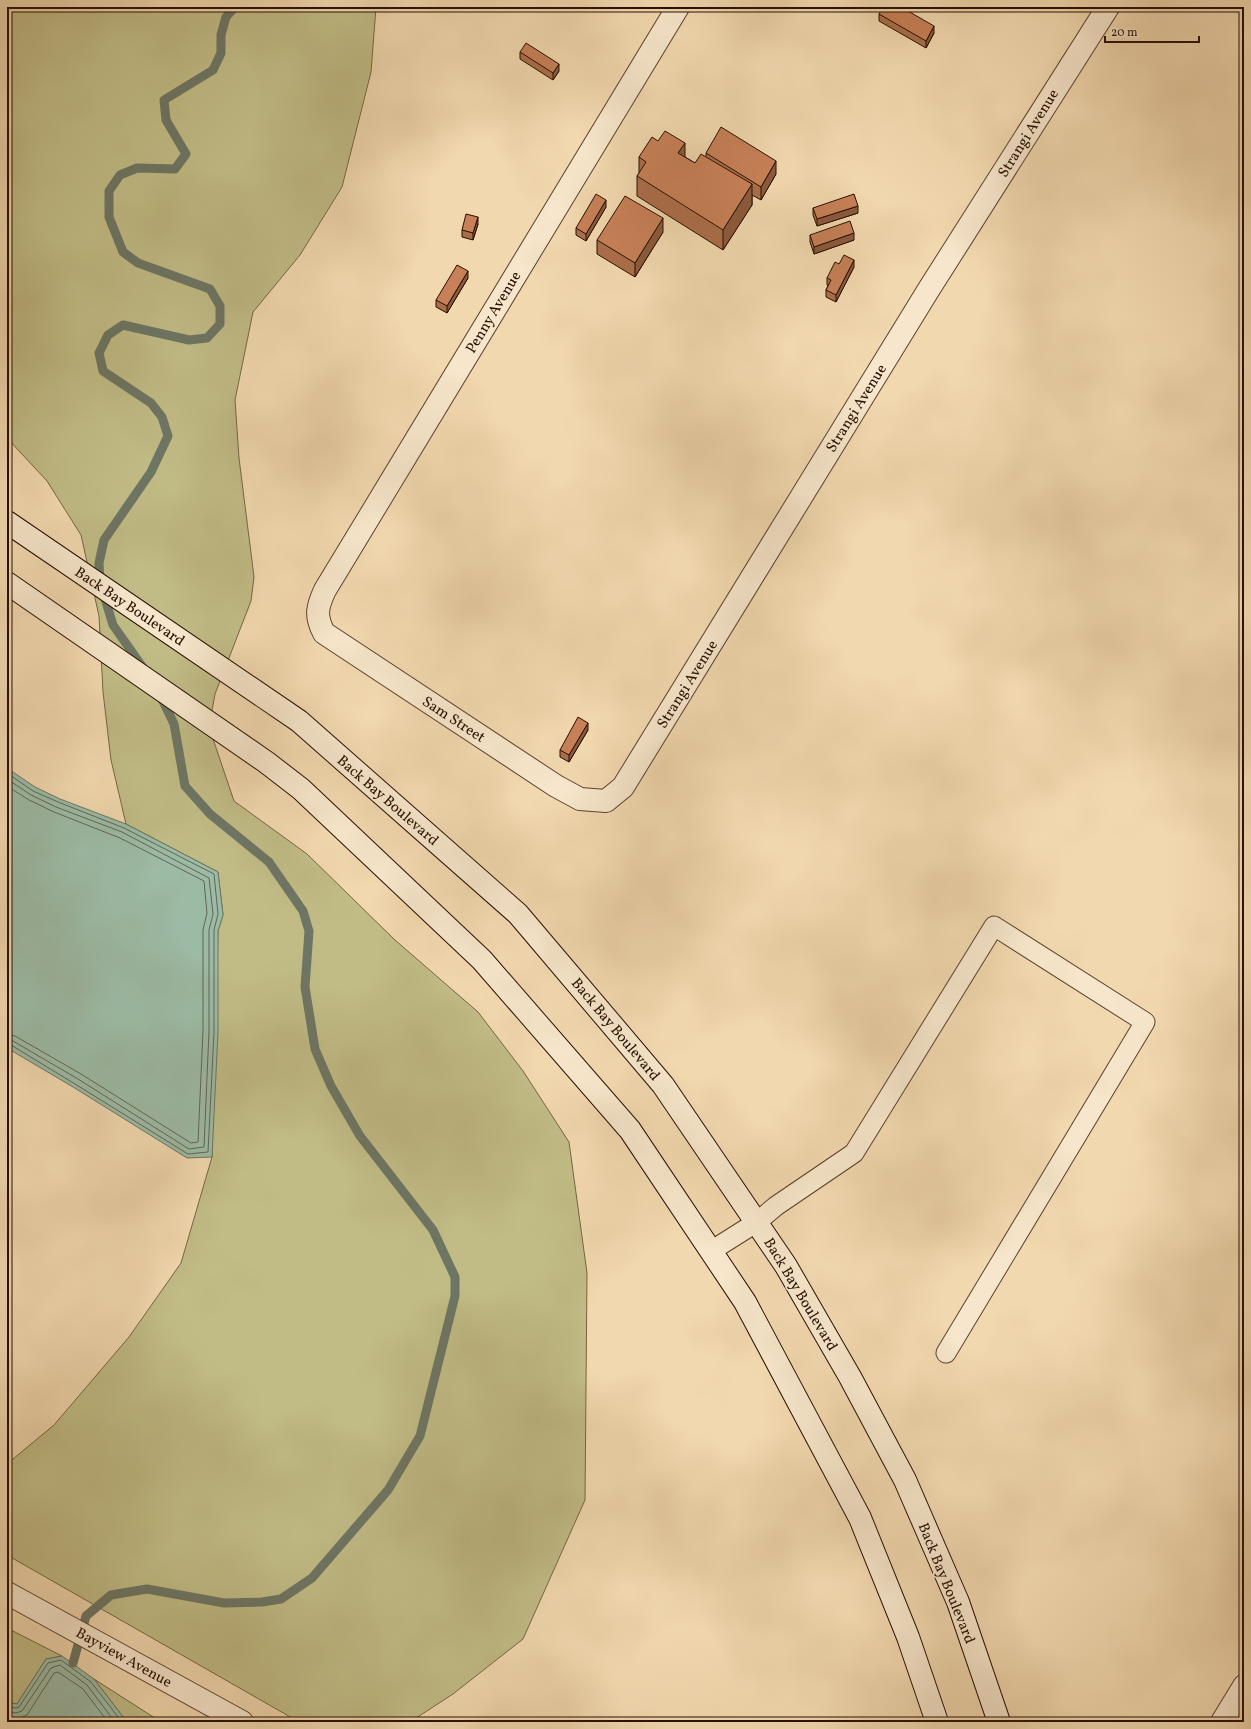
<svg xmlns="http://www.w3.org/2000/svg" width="1251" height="1729" font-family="Vollkorn,serif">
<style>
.green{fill:#c1bc86;stroke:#746643}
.water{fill:#9cbba6;stroke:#6d7664}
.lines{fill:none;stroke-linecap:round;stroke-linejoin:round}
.shore{stroke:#616553;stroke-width:1}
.stream{stroke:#6d7664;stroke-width:9}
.lane-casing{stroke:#59412c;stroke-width:21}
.street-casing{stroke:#59412c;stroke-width:24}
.secondary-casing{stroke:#260f00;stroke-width:24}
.lane{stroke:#f7e6cb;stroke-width:19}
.street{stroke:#f7e6cb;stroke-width:22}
.secondary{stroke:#f7e6cb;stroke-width:22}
.wall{fill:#ab6e4b;stroke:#260f00}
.shaded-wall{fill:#8b5a3d;stroke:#260f00}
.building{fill:#c78057;stroke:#260f00}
.labels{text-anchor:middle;stroke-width:3.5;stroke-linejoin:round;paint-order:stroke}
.street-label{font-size:15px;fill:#260f00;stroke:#f7e6cb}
</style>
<rect width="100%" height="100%" fill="#f2d8af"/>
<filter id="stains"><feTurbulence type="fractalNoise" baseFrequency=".005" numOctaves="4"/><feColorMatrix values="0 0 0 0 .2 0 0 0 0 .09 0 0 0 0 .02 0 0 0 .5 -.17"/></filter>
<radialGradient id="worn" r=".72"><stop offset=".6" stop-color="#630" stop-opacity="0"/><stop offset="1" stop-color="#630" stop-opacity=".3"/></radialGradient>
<path class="green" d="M7,7H376L371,72L342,187L300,255L253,312L235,400L239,458L254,577L251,601L215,694L209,727L234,801L307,854L395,940L478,1012L523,1071L569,1142L587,1273L585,1500L523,1639L453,1694L410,1722H299L7,1555V1464L54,1425L129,1337L181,1263L212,1157L218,931L223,915L218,872L126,824L111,760L103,692L99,616L81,535L47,481L7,438Z
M7,1628L62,1656L46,1659L17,1704L7,1702Z
M94,1679L161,1722H127Z"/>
<path class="water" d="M7,768L35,787L60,799L126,824L218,872L223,915L218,931V1032L212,1157L187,1158L73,1087L7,1048Z
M62,1656L94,1679L127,1722H7V1702L17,1704L46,1659Z"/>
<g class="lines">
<path class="shore" d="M7,773L33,791L58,802L124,828L214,874L218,914L214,930V1032L208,1152L188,1154L75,1084L11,1045H7
M7,779L31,795L56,807L122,832L209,878L213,914L209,930V1031L204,1147L189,1149L78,1079L13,1041L7,1040
M7,786L29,800L54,812L120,838L204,881L207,913L203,930V1031L198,1142L191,1143L81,1074L15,1036L7,1034
M7,1706L16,1708L19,1707L48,1663L61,1660L91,1682L122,1722
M7,1711L16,1713L22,1711L51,1668L60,1665L87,1685L115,1722
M7,1717L18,1719L27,1715L54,1673L58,1672L83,1689L108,1722"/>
<path class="stream" d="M144,669L113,625L100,582L99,563L104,540L151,472L168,436L162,417L151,403L103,371L99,353L108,335L123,325L189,340L207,338L220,324V306L210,289L138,263L123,252L109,217V191L120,175L137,168L175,169L186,154L166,120L164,100L213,70L221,53V35L226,17L235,7
M73,1663L86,1616L111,1595L147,1589L224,1603L262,1602L281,1599L312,1578L388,1490L420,1436L455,1296V1277L433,1230L360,1136L331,1086L315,1049L305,987L309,931L303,911L269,862L210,814L185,786L174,724L160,695"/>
<g class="lane-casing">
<path id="lane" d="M711,1251L757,1222L776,1206L854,1153L994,926L1145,1022L946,1353"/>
</g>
<g class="street-casing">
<path id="street" d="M678,7L325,590C317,607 315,616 324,633L556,786L580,799L606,801L623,787L929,289L1108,7
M7,1593L242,1722
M1222,1722L1244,1686"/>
</g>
<g class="secondary-casing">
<path id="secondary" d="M7,522L299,721L518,914L663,1085L786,1266L850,1377L905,1480L958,1602L999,1722
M7,583L266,762L301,789L482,960L630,1130L745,1302L860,1518L908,1637L937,1722"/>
</g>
<use href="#lane" class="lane"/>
<use href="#street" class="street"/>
<use href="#secondary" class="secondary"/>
</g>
<path class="wall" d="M879,14L934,33L926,48L879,21Z
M520,52L559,71L553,80L520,59Z
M706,153L776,174L761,200L752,195V205L723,250L637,196V176L639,173V157H685L695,163L706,156Z
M606,207L586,241L576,235V228Z
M813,208L858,213L817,226L813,215Z
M478,224L473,240L462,237V230Z
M663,232L635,277L597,254V240Z
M810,235L854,240L814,254L810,242Z
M839,264L854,267L836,302L826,297V290L828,286L827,285V278Z
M468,278L447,313L436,307V300Z
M588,730L569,762L560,757V750Z"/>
<path class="shaded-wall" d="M934,26V33L926,48V41Z
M559,64V71L553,80V73Z
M685,143V163L678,153Z
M776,161V174L761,200V187Z
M752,184V205L723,250V230Z
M606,200V207L586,241V234Z
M858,206V213L817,226V219Z
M478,217V224L473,240V233Z
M663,218V232L635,277V263Z
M854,233V240L814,254V247Z
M854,260V267L836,302V295Z
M468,271V278L447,313V306Z
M588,723V730L569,762V755Z"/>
<path class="building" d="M883,7H901L934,26L926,41L879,14Z
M526,43L559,64L553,73L520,52Z
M721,127L776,161L761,187L706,153Z
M665,131L685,143L678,153L695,163L701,154L752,184L723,230L637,176L646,162L639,157L652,137L658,141Z
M596,194L606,200L586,234L576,228Z
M854,194L858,206L817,219L813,208Z
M625,196L663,218L635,263L597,240Z
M466,214L478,217L473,233L462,230Z
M850,221L854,233L814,247L810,235Z
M844,255L854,260L836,295L826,290L831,280L827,278L835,262L839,264Z
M457,265L468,271L447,306L436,300Z
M578,717L588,723L569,755L560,750Z"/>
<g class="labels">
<g class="street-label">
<text transform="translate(1028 133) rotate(-58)" y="5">Strangi Avenue</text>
<text transform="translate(493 312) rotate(-59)" y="5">Penny Avenue</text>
<text transform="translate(856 408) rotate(-58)" y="5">Strangi Avenue</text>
<text transform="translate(130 606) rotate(34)" y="5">Back Bay Boulevard</text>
<text transform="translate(687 684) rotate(-58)" y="5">Strangi Avenue</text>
<text transform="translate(454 719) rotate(33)" y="5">Sam Street</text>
<text transform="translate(388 800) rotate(41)" y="5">Back Bay Boulevard</text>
<text transform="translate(616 1029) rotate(50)" y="5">Back Bay Boulevard</text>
<text transform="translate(801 1294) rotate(59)" y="5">Back Bay Boulevard</text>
<text transform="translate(947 1583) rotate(68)" y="5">Back Bay Boulevard</text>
<text transform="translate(124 1657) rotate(29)" y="5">Bayview Avenue</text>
</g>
</g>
<rect width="1251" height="1729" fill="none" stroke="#f2d8af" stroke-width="24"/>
<rect x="8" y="8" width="1235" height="1713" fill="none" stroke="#260f00" stroke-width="2"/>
<rect x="12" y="12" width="1227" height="1705" fill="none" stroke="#260f00"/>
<path d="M1105 36v6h94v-6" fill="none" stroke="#260f00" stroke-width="2"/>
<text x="1111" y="36" font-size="12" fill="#260f00" stroke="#f7e6cb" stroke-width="3" paint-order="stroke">20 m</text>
<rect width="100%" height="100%" filter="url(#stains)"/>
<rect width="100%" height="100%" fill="url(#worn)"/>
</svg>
